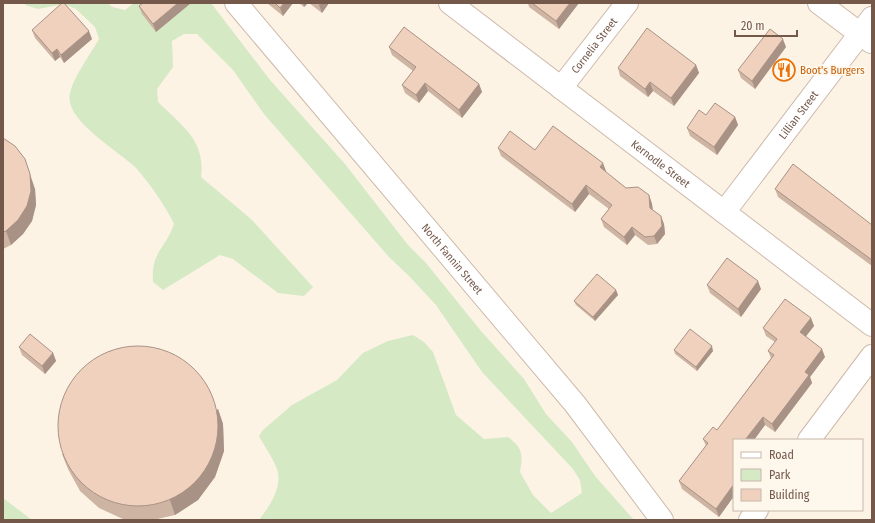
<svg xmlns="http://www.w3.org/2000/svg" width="875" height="523" font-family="'Fira Sans Condensed',sans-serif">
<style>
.green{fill:#d4e9c4}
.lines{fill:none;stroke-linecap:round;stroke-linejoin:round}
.street-casing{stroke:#cdbaac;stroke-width:24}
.street{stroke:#fff;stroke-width:22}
.wall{fill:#ceb4a3}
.shaded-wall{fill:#a89285}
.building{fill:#f0d1be;stroke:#a89285}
.labels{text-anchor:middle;stroke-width:3.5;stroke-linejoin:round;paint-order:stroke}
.street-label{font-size:11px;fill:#74594b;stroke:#fef7ec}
.food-label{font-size:11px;fill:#c56008;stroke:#fef7ec;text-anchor:start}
</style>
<rect width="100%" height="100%" fill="#fcf3e5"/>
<path class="green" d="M26,3H108L112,7L125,10L134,3H211L270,80L345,164L408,245L426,263L481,331L524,379L546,414L572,442L595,476L634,520H259C269,507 283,487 277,469C273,458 265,447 259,436L263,430L292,405L337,380L363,353L388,341L413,335L424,342L433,352L456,415L484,439L508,437C523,448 523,455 520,472L533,495L551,513L582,493L580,480L573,469L482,372L436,305L409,276L389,257L264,114L233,70L197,34H184L172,41L173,67L157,89L158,102C181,125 206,140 201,177L251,219L313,287L304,296L278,293L233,259L220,255L163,290L153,282C151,251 165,250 174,224C165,205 150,184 136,168C119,151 63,120 70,93C74,76 90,55 99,39L95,27L76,9L64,4L38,9L25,5Z
M3,498L32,520H3Z"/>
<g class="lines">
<g class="street-casing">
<g id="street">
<path id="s1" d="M236,3L575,404L662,520"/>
<path id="s2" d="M450,3L872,325"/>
<path d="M819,3L871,42"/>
<path id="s3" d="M561,88L627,3"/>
<path id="s4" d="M725,211L872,18"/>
<path d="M809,440L872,356"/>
<path d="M750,520L757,510"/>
</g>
</g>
<use href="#street" class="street"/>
</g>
<path class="wall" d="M191,3L156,32L142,14L139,6Z
M267,3H293L283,16Z
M299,3H308L304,7Z
M309,3H329L322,13Z
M528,3H579L559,29L529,7Z
M32,30L92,39L64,63L60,57L55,61L35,38Z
M389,47L479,84L482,92L462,118L428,91L419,103L405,93L402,85L413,71L392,55Z
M786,47L755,89L741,78L738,70Z
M696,65L699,73L674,106L653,91L648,97L620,76L618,68Z
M735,117L738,125L717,155L690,136L687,128Z
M3,138L35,189L36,205L32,221L23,234L11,245L3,249Z
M498,148L535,150L606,171L605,172L626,188L649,195L652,204L653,210L664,224L665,234L657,244L648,245L635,235L627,245L604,227L601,219L609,209L589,194L575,212L501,156Z
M775,189L872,225V266L778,197Z
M707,285L761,289L741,317L710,293Z
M616,290L618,295L595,321L576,305L574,301Z
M811,318L814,326L806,336L825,357L810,377L812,383L775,432L765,425L754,440H734V496L719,517L682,489L679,481L706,446L703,439L717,430L771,358L768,351L775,342L766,336L763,328Z
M19,347L53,353L56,361L45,374L22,355Z
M674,350L713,351L697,371L675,354Z
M218,409L223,424L224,451L215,477L198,500L175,515L153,520H137L123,519L99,508L80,491L68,469L62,454Z"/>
<path class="shaded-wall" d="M178,3H191L156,32L153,24Z
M284,3H293L283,16L280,8Z
M303,3H308L304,7Z
M320,3H329L322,13L319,5Z
M570,3H579L559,29L556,21Z
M89,31L92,39L64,63L61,55Z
M783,39L786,47L755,89L752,81Z
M57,49L60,57L55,61L52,53Z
M696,65L699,73L674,106L671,98Z
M650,82L653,91L648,97L645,89Z
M425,83L428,91L419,103L416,95Z
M479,84L482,92L462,118L459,110Z
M735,117L738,125L717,155L714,147Z
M603,163L606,171L603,176L600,167Z
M30,174L35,189L36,205L32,221L23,234L11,245L6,231Z
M586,185L589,194L575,212L572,204Z
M649,195L652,204L653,216L650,208Z
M661,216L664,224L665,234L657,244L654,236Z
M632,227L635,235L627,245L624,237Z
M758,281L761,289L741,317L738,309Z
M616,290L618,295L595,321L593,317Z
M811,318L814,326L803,340L800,332Z
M712,346L713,351L697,371L696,367Z
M822,349L825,357L810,377L812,383L775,432L772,424L805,372Z
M53,353L56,361L45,374L42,366Z
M218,409L223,424L224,451L215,477L198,500L175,515L170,500Z
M763,417L765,425L754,440H745Z
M734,484V496L719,517L716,509Z"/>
<path class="building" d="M62,3H64L89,31L61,55L57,49L52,53L32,30Z
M143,3H178L153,24L139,6Z
M275,3H284L280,8Z
M532,3H570L556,21Z
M404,27L479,84L459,110L425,83L416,95L402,85L416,67L389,47Z
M647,28L696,65L671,98L650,82L645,89L618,68Z
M770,29L783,39L752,81L738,70Z
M715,103L735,117L714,147L687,128L699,110L706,115Z
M553,126L603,163L600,167L626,188L638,187L649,195L650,208L661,216L662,226L654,236L645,237L632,227L624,237L601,219L612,205L586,185L572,204L498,148L510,131L535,150Z
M3,138L15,146L25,159L30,174L31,191L27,206L18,220L6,231L3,232Z
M793,164L872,225V260L775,189Z
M727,258L758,281L738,309L707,285Z
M597,274L616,290L593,317L574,301Z
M785,299L811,318L800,332L822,349L805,372L809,375L772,424L763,417L745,440H734V484L716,509L679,481L708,443L703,439L713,427L717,430L774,355L768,351L777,339L763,328Z
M690,329L712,346L696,367L674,350Z
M30,334L53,353L42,366L19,347Z
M58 426a80 80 0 1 1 160 0a80 80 0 1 1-160 0Z"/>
<defs>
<g id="restaurant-ring" transform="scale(1.15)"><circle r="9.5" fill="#fef7ec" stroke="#e8710a" stroke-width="1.5"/><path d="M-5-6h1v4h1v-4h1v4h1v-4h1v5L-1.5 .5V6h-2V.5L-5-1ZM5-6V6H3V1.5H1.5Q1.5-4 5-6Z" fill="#e8710a"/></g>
</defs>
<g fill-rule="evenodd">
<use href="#restaurant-ring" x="784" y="70"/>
</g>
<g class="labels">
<g class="street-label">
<text dy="4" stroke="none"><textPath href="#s3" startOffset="54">Cornelia Street</textPath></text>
<text dy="4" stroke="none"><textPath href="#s4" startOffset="121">Lillian Street</textPath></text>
<text dy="4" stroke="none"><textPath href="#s2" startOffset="265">Kernodle Street</textPath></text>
<text dy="4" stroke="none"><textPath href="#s1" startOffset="335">North Fannin Street</textPath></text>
</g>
<g class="food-label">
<text x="800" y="74">Boot's Burgers</text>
</g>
</g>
<rect width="875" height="523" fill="none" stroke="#74594b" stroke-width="8"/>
<rect x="733" y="439" width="130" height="72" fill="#fef7ec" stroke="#c7b8ac"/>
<rect x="741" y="452" width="20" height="6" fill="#ffffff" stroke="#c7b8ac"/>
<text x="769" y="459" font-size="12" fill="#74594b">Road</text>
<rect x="741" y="469" width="20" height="12" fill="#d4e9c4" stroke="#c7b8ac"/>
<text x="769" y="479" font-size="12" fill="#74594b">Park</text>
<rect x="741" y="489" width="20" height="12" fill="#f0d1be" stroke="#c7b8ac"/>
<text x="769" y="499" font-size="12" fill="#74594b">Building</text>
<path d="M735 30v6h62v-6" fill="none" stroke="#74594b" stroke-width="2"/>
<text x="741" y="30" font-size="12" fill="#74594b" stroke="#fef7ec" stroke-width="3" paint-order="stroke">20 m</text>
</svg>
